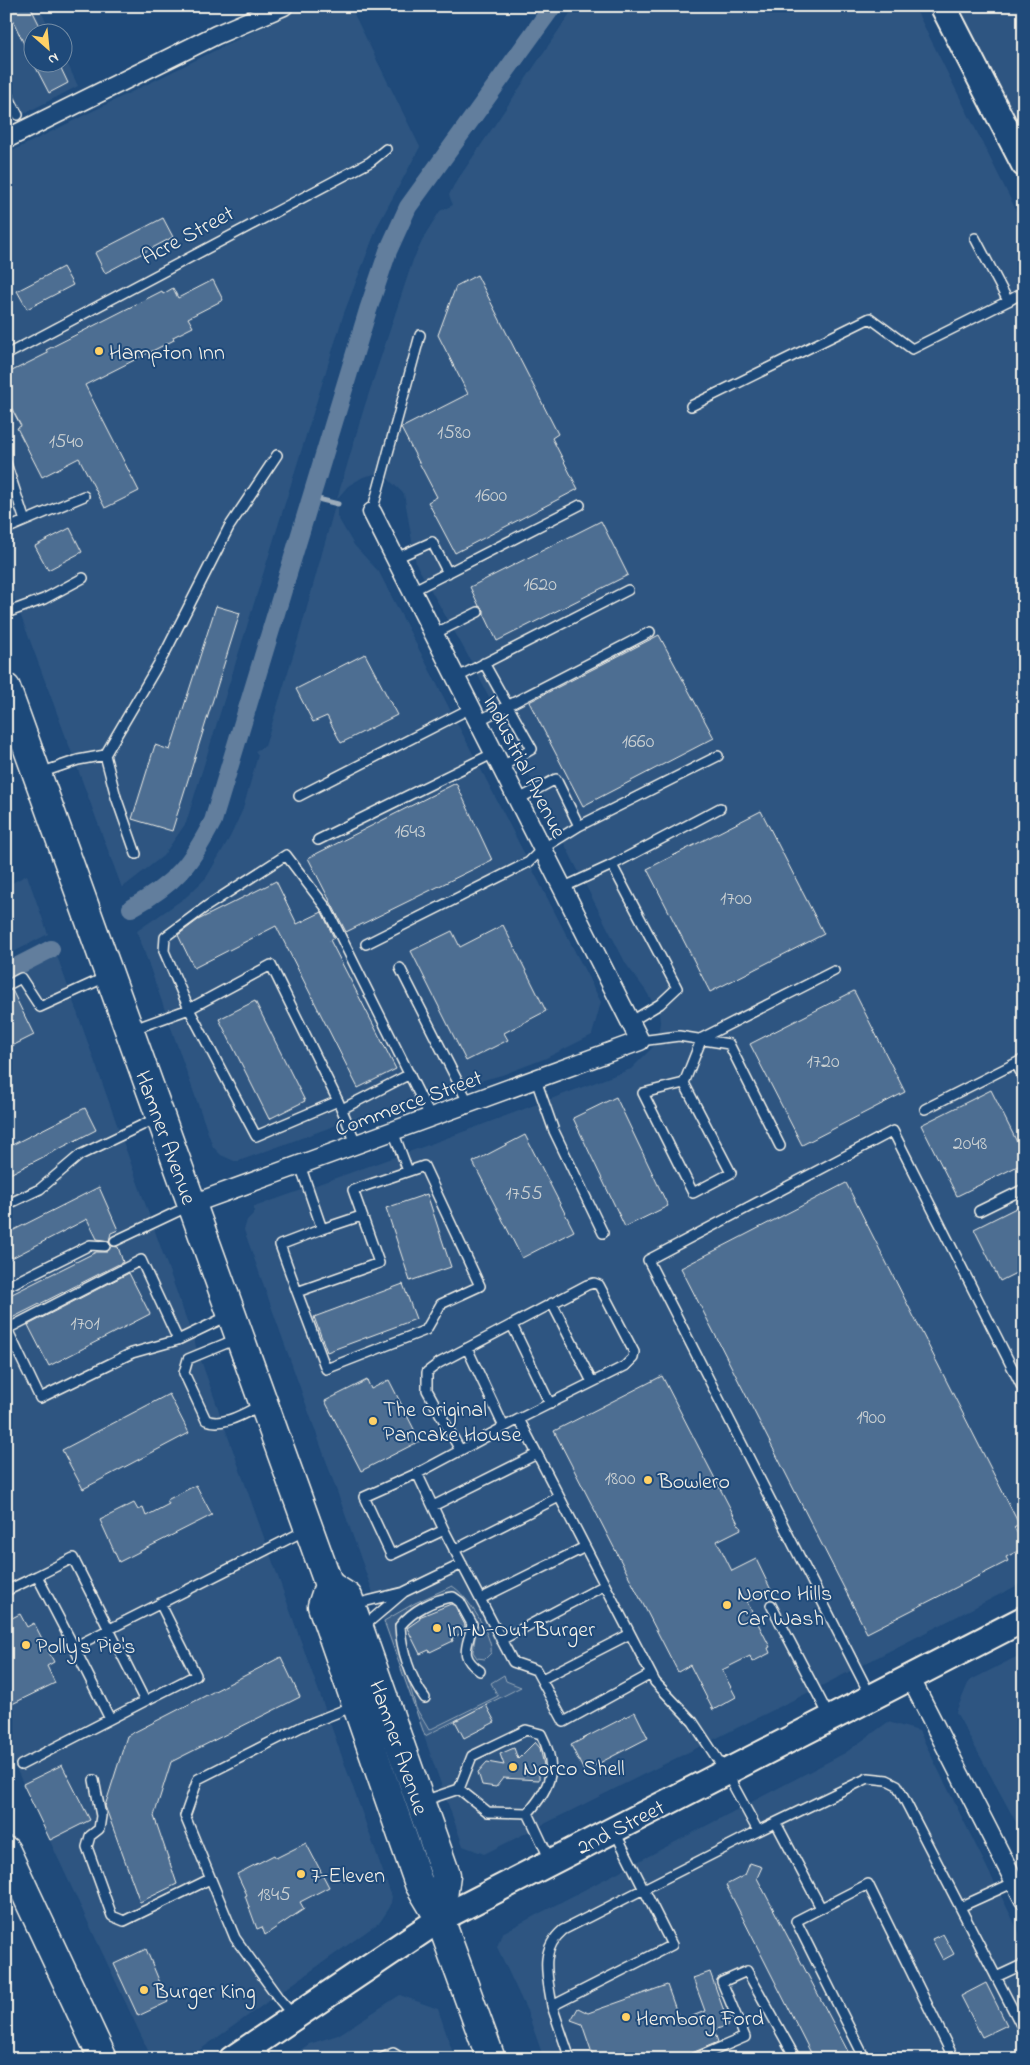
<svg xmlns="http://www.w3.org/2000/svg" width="1030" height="2065" font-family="'Indie Flower',sans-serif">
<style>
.built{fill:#2d5581}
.green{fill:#3a5f88;stroke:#97a8b8}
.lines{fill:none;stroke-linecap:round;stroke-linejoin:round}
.stream{stroke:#9cacbb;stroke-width:5}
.canal{stroke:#627e9d;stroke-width:18}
.building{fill:#4d6e92;stroke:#f4f1e8}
.lane-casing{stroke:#f4f1e8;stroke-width:12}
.street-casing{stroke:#f4f1e8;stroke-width:21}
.secondary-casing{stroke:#f4f1e8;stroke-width:29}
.primary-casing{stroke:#f4f1e8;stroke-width:31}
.highway-casing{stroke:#f4f1e8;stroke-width:31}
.lane{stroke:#1f4a7a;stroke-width:9}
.street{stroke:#1f4a7a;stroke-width:18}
.secondary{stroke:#1f4a7a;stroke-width:25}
.primary{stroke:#1f4a7a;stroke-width:28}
.highway{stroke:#1f4a7a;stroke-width:28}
.poi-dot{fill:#ffd166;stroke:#1f4a7a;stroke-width:2}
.labels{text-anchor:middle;stroke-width:4;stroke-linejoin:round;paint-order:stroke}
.number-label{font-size:20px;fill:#cad0d2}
.street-label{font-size:22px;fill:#f4f1e8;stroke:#1f4a7a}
.poi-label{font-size:22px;fill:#f4f1e8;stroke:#1f4a7a;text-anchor:start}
</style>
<rect width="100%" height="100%" fill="#1f4a7a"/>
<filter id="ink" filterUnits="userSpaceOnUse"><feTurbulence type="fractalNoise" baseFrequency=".02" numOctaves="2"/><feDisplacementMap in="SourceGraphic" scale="10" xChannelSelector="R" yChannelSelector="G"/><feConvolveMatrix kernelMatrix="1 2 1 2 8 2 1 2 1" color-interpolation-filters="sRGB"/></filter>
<g filter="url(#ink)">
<path class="built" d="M6,6H38L52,32H32V62H62L63,54L78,86L6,123Z
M305,6H350L420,147L378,225L344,313L186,823L163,856L122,888L6,576V154Z
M575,6H914L1024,226V1582L831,1681L484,1854L463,1846L244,1230L247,1220L254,1213V1207L428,1145L631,1069L657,1043L660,1022L659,1013L646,991L626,964L467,654L416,564L404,494L387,478L375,474L363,477L348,486L337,499V516L354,545L379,572L601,1002L592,1035L544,1059L502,1075L432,1094L334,1126L239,1161H234L221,1155L213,1147L137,931L186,897L206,878L230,837L243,809L258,755L255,751L265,746L267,740L299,636L337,499L364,408L413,260L426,233L440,211L453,205L449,195L454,185Z
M959,6H1024V135Z
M27,875L48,934L6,956V886Z
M56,953L392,1897L390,1907L380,1922L187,2059H152L6,1747V978Z
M1024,1653V1837L956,1712L969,1681Z
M888,1722L919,1731L1024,1942V2059H544L527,2011L497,1947L502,1933L845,1753Z
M400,1995L438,2009L455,2059H288L309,2044L338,2035Z"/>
<path class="green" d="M452,1586C466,1593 494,1638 491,1653L485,1659L477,1658L473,1652L477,1624L463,1599L457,1595L443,1594L411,1611L396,1623V1634L416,1708L429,1730L498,1696L491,1683L504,1675L506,1681L521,1687L425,1736L384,1621L415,1603Z"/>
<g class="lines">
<path class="stream" d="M310,497L338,504"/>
<path class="canal" d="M131,908C175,884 191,864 213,821L368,310L388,251L408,207L553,6
M6,972L51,949"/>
</g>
<path class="building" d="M6,6H30L43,32H32V61Z
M33,62H58L68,83L49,93Z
M163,218L173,237L105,273L95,253Z
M63,267L73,285L27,309L17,291Z
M477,275L558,434L552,438L578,489L455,553L428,502L437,497L401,428L468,394L438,335L456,286Z
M213,280L223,300L188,318L193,327L173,337L174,340L85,385L139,491L105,508L79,458L42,477L17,428L21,426L6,398V374L48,353L46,350L162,291L163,294L173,288L178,298Z
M601,521L628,575L497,641L484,614V610L479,606L470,587Z
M70,528L82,552L48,570L35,546Z
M216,606L240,613L172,831L132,819L155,745L170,750Z
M659,635L714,738L583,806L529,702Z
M365,654L397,715L341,743L327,716L313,722L296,689Z
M456,783L492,860L346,932L308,858Z
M761,811L824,934L710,992L647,869Z
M276,881L297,924L322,912L334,938L330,940L396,1069L358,1088L276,926L194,968L178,935L198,920Z
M503,925L546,1011L504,1033L508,1040L466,1061L411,951L452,931L460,947Z
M12,990L34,1035L6,1049V992Z
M854,991L905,1092L802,1145L750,1044Z
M255,1001L305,1101L269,1119L219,1019Z
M991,1090L1024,1156V1163L957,1196L921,1125Z
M616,1097L668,1206L625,1227L573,1118Z
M85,1108L96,1130L6,1176V1148Z
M525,1135L574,1231L522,1258L473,1162Z
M846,1183L1019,1524L1014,1527L1024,1545V1548L1006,1557L1008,1561L867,1633L681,1268Z
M99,1187L118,1230L111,1233L109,1241L97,1239L87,1219L6,1261V1234Z
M427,1194L451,1267L410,1281L386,1208Z
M1024,1204V1269L1000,1281L974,1229Z
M111,1246L118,1247L123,1262L6,1321V1297L96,1252H107Z
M129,1273L150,1314L49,1366L28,1325Z
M403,1284L416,1319L327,1352L314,1317Z
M662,1376L741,1529L717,1541L732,1571L756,1559L771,1590L747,1602L770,1647L768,1648L770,1653L752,1662L750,1656L722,1670L736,1697L713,1710L690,1665L678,1672L554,1431Z
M367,1380L371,1389L389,1380L420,1441L361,1471L325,1401Z
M169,1394L189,1433L83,1489L62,1450Z
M196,1485L212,1515L119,1562L100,1520L134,1503L138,1510L143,1508L146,1516L169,1504L167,1500Z
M451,1604L455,1606L465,1625L464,1632L452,1638L453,1641L430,1652L429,1650L420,1654L407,1628L420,1619L419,1617Z
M20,1614L27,1627L34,1623L54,1662L47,1666L55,1683L6,1707V1621Z
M281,1657L300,1697L171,1762L154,1816L177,1884L140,1902L105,1806L127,1736Z
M486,1705L495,1722L464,1738L455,1721Z
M635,1712L648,1738L584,1771L571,1745Z
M535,1742L540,1748L544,1765L539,1770V1780L503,1778L496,1787L482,1785L478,1772L487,1762L504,1765L500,1754L514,1748L518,1759Z
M62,1765L90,1820L50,1840L23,1784Z
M306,1843L329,1887L300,1902L304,1909L265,1935L262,1927L257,1929L245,1896L247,1895L237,1874L274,1855L276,1858Z
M750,1863L762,1867L757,1878L852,2059H814L726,1885L745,1875Z
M943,1934L954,1954L943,1960L932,1939Z
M146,1949L168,2002L138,2016L114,1964Z
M710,1972L729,2025L714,2030L718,2042L692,2053L688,2059H668L667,2054L652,2059H594L582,2024L571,2020L578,2008L588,2013L667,1985L680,2021L705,2011L693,1978Z
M986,1983L1007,2025L982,2037L961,1996Z"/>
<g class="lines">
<g class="lane-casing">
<path id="lane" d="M6,92L18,115
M975,238L1008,301L1024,292
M6,355L370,162L386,149
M691,406L870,318L912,349L1008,301
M6,463L25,521
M372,512L420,335
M6,529L84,496
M396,558L432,542L448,573
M412,591L580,505
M6,613L44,599L83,578
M434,634L478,612
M484,663L532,749L501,767
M456,678L628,590
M478,721L650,632
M105,755L116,797L136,854
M40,773L78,760L105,755L166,651L229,527L277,455
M299,796L471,708
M579,826L718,756
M318,840L494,753
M612,865L720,808
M562,888L612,865L677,988L660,1004L630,1022
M366,944L529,862L542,849L579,826L556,779L517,800
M400,968L469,1104
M6,986L21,978L40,1007L106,977
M131,1030L189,1009L256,1136L338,1101L357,1145
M640,1041L679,1036L729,1044L780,1146
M1024,1059L1016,1063L1024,1079
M536,1080L554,1131L603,1233
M684,1083L643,1093L693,1193L731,1173L684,1083L702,1038L834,971
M338,1101L271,965L189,1009L164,951L165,937L207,906L286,855L327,909L431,1118
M342,1109L410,1074
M925,1109L1016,1063
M393,1131L408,1171
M6,1205L40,1189L80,1155L159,1117
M979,1211L1024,1189
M322,1229L361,1216
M115,1241L189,1206
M6,1287L90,1245L105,1246
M297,1292L326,1369L426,1330L441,1304L480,1286L424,1166L353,1190L379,1263L297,1292L280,1245L322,1229L300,1165
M552,1303L592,1382
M512,1325L550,1404
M239,1338L188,1359L184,1373L206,1420C224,1427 245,1413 261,1405
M178,1340L141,1260L7,1329L40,1398L132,1353L178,1340L230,1315
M467,1348L504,1427
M460,1450L427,1390V1372L439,1363L587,1285L594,1283L599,1285L634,1352L633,1358L625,1366L519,1419
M417,1473L444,1530
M433,1506L537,1454
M454,1550L559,1497
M6,1591L37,1576L74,1647L306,1530
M480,1599L585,1547
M355,1604L404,1592L462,1564
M771,1605L830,1718
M363,1627L404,1592
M501,1640L605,1585
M74,1647L110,1719
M651,1674L564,1722L536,1670L513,1662L444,1530L391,1555L364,1497L420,1472L519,1419L651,1674L655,1682L693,1722L726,1772L758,1831L868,1778L887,1780L897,1785L1024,2031
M542,1679L630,1634
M871,1697L648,1260L893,1131L1024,1391
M425,1698C411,1680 401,1649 400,1626C412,1611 434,1599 453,1597L460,1602L472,1624C469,1646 457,1655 480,1671
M145,1701L196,1675L160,1603
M21,1765L145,1701L73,1558L37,1576
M94,1780L101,1816L99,1829L90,1836L87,1847L112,1916L124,1921L210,1879
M459,1789L488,1812L528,1813
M423,1801L459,1789L472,1756L526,1730L541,1734C558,1767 552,1786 528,1813L551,1862
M776,1823L821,1908
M960,1907L1015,1882
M996,1977L1024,1964
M552,2006C548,1977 538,1951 563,1930L758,1831
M293,2015L280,2000L235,1938L185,1816L198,1779L301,1727L354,1706
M258,2044L266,2059
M380,2059L393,2053L403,2059
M570,2059L552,2006L672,1945L615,1832
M694,2059L745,2037L722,1982L747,1971L796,2059
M865,2059L796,1921L868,1884L954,2059"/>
</g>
<g class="street-casing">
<path id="street" d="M6,139L216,35L284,6
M192,1204L640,1041L372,512
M910,1677L1024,1900"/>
</g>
<g class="secondary-casing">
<path id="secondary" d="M943,6L1024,164
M232,2059L440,1919L1024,1619"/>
</g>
<g class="primary-casing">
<path id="primary" d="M6,688C112,987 223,1285 329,1585L322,1606L419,1884L440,1919L491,2059
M329,1585L348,1597L446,1875L440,1919"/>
</g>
<g class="highway-casing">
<path id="highway" d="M6,1851L103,2059"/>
</g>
<use href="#lane" class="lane"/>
<use href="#street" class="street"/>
<use href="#secondary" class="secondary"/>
<use href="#primary" class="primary"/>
<use href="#highway" class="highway"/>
</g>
</g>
<g class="poi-dot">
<circle cx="99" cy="351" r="5"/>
<circle cx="373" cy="1421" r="5"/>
<circle cx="648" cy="1480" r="5"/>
<circle cx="727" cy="1605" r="5"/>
<circle cx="437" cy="1628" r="5"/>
<circle cx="26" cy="1645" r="5"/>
<circle cx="513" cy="1767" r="5"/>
<circle cx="301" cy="1874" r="5"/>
<circle cx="144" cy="1990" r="5"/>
<circle cx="626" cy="2017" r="5"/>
</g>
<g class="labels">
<g class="number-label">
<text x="454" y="438">1580</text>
<text x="66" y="447">1540</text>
<text x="491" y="501">1600</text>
<text x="540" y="590">1620</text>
<text x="638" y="747">1660</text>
<text x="410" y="837">1643</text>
<text x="736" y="904">1700</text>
<text x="823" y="1067">1720</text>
<text x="970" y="1149">2048</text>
<text x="524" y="1199">1755</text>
<text x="85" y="1329">1701</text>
<text x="871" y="1423">1900</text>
<text x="620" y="1484">1800</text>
<text x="274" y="1900">1845</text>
</g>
<g class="street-label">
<text transform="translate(187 234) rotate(-28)" y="8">Acre Street</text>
<text transform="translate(526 766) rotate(63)" y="8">Industrial Avenue</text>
<text transform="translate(408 1102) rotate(-20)" y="8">Commerce Street</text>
<text transform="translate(167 1137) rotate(70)" y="8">Hamner Avenue</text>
<text transform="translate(400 1747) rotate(71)" y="8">Hamner Avenue</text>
<text transform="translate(620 1826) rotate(-27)" y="8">2nd Street</text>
</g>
<g class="poi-label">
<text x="109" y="359">Hampton Inn</text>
<text x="383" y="1416">The Original<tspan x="383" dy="25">Pancake House</tspan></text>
<text x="658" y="1488">Bowlero</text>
<text x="737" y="1600">Norco Hills<tspan x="737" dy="25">Car Wash</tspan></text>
<text x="447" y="1636">In-N-Out Burger</text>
<text x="36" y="1653">Polly's Pie's</text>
<text x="523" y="1775">Norco Shell</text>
<text x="311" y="1882">7-Eleven</text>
<text x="154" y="1998">Burger King</text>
<text x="636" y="2025">Hemborg Ford</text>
</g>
</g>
<rect width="1030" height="2065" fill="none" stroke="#1f4a7a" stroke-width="25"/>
<rect x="12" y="12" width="1005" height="2040" fill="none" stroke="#f4f1e8" stroke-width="2" filter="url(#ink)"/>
<g transform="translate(48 48) rotate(153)"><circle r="24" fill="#1f4a7a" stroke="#748da6"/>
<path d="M0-4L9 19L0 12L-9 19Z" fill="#ffd166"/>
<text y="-8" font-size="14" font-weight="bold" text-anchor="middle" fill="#f4f1e8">N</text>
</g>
</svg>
